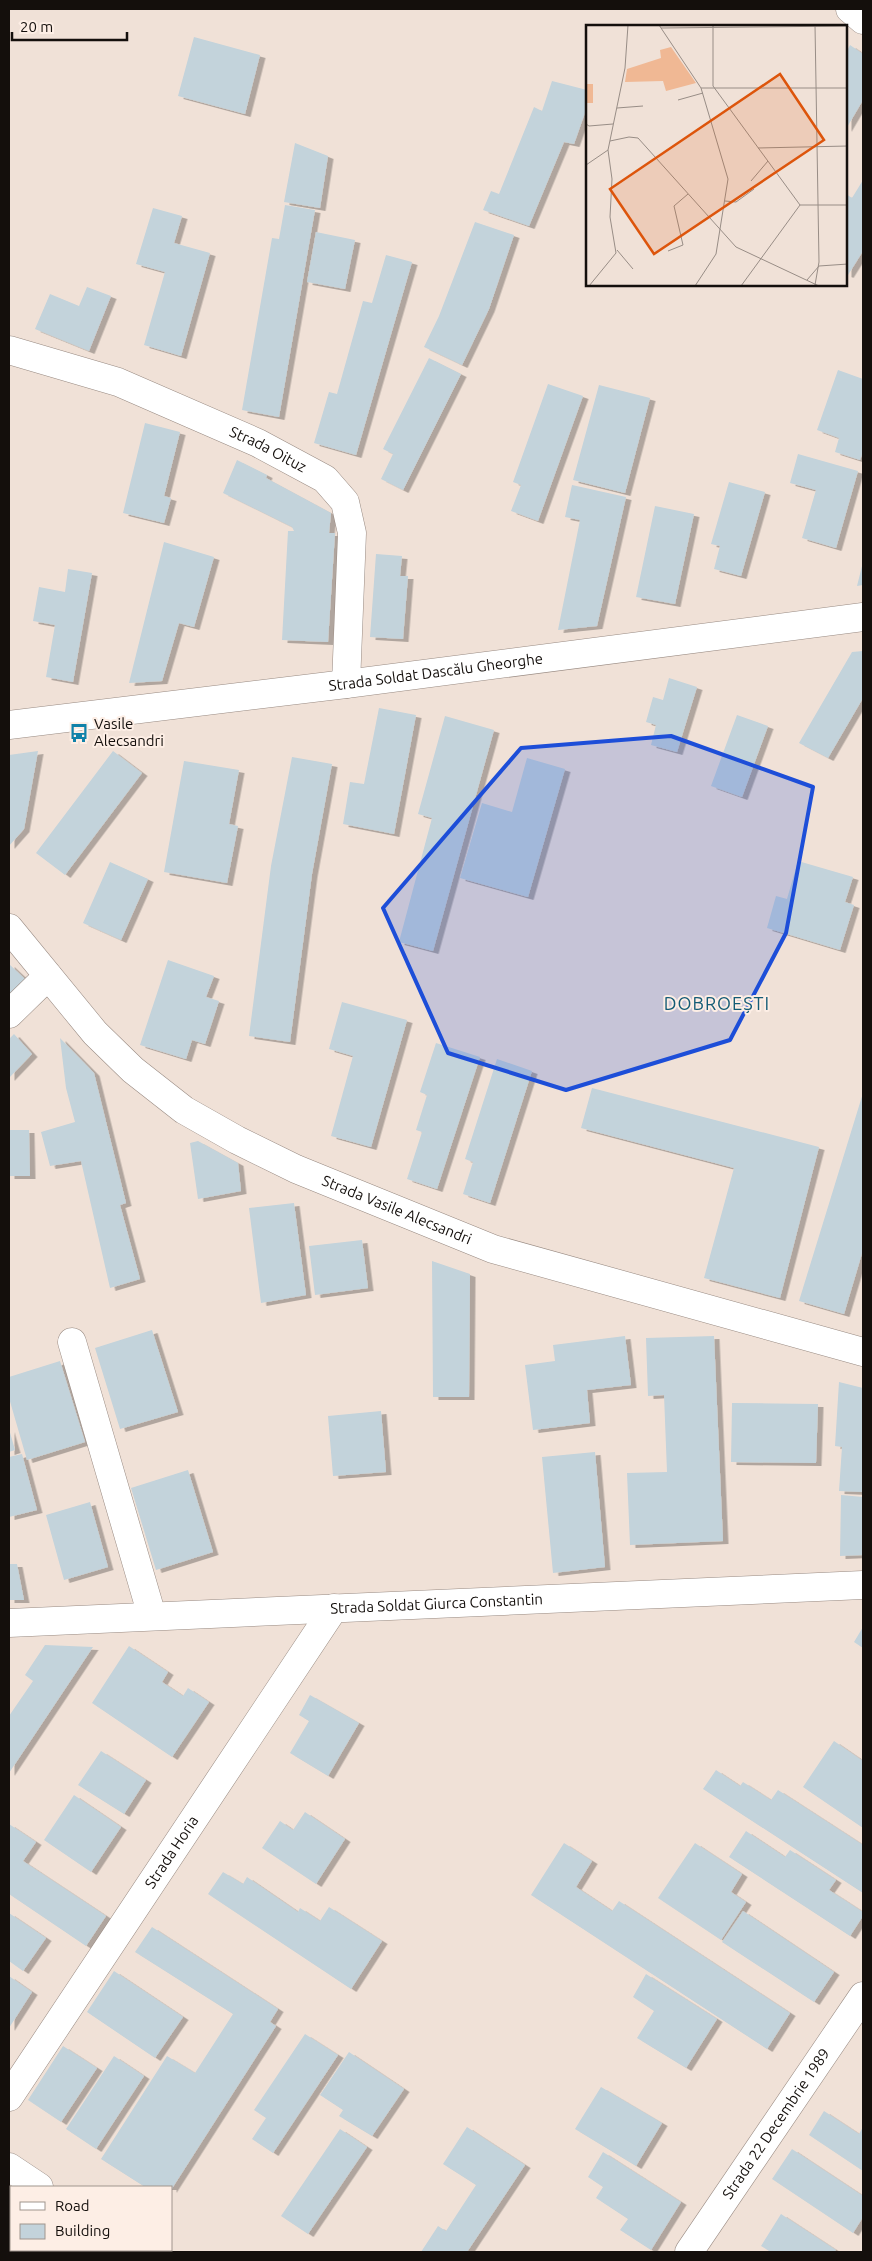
<svg xmlns="http://www.w3.org/2000/svg" width="872" height="2261" font-family="Ubuntu,sans-serif">
<style>
.building{fill:#c3d3db;filter:url(#shadow)}
.lines{fill:none;stroke-linecap:round;stroke-linejoin:round}
.street-casing{stroke:#988a82;stroke-width:29}
.secondary-casing{stroke:#988a82;stroke-width:29}
.street{stroke:#fff;stroke-width:28}
.secondary{stroke:#fff;stroke-width:28}
.marked{fill:#1d4ed8;fill-opacity:0.2;stroke:#1d4ed8;stroke-width:4;stroke-linejoin:round}
.labels{text-anchor:middle;stroke-width:4;stroke-linejoin:round;paint-order:stroke}
.street-label{font-size:15px;fill:#140f0c;stroke:#fdeee5}
.poi-label{font-size:15px;fill:#140f0c;stroke:#fdeee5;text-anchor:start}
.quarter-label{font-size:18px;letter-spacing:1px;fill:#135b76;stroke:#fdeee5}
.inset-road{fill:none;stroke:#988d86;stroke-width:1}
.view{fill:#dd550c;fill-opacity:0.15;stroke:#dd550c;stroke-width:2.5}
.inset-edge{fill:none;stroke:#140f0c;stroke-width:2.5}
</style>
<defs>
<filter id="shadow"><feDropShadow dx="5.5" dy="3" stdDeviation="0" flood-color="#0004"/></filter>
</defs>
<rect width="100%" height="100%" fill="#f0e1d7"/>
<path class="building" d="M194,37L260,55L245,114L178,96Z
M850,45L863,54V100L846,129V53Z
M552,81L587,90V107L574,144L564,142L529,226L483,210L491,191L499,194L534,107L542,111Z
M295,143L328,156L320,208L284,202Z
M863,180V251L848,275L846,274V194L852,198Z
M285,205L315,210L279,417L242,410L272,238L279,239Z
M153,208L182,216L174,243L210,253L181,356L144,345L165,272L136,264Z
M475,222L514,235L489,309L462,365L424,347L439,316Z
M316,232L355,240L345,289L307,282Z
M386,255L412,262L356,455L314,443L329,392L337,394L363,301L372,303Z
M87,287L111,296L89,351L35,329L50,294L79,306Z
M429,358L461,374L403,490L381,479L393,454L383,449Z
M838,370L863,379V452L860,460L835,452L839,438L817,430Z
M548,384L583,396L538,521L511,511L521,485L513,482Z
M599,385L650,398L625,493L573,480Z
M145,423L180,432L164,496L171,498L164,523L123,513Z
M798,454L858,471L836,548L802,538L816,490L790,483Z
M237,460L267,475L266,478L331,513L329,533H335L328,642L282,640L288,531H294L292,527L223,493Z
M729,482L765,492L741,576L714,569L720,546L711,544Z
M572,485L626,497L597,626L558,630L580,520L565,517Z
M655,506L694,514L675,604L636,597Z
M164,542L214,557L194,627L179,623L162,681L129,683Z
M376,554L402,556L400,576H408L403,639L370,637Z
M863,562V585L857,586Z
M68,569L92,573L73,682L46,677L55,625L33,621L39,587L65,592Z
M863,651V698L828,758L799,743L852,652Z
M669,678L697,687L677,752L651,745L656,725L646,722L653,697L663,700Z
M379,708L416,715L394,834L343,824L350,782L364,784Z
M737,715L768,726L742,797L711,786Z
M445,716L494,730L433,951L399,942L432,818L418,814Z
M38,751L24,829L9,846V755Z
M113,751L142,773L65,875L36,853Z
M292,757L332,764L312,874L290,1042L249,1036L271,866Z
M527,758L565,769L528,897L460,878L482,803L512,812Z
M184,761L239,770L229,824L238,826L227,883L164,872Z
M798,861L853,877L845,902L854,905L840,950L767,928L776,896L787,899Z
M110,862L148,879L121,940L83,923Z
M168,960L214,976L206,997L219,1001L205,1044L192,1040L186,1059L140,1045Z
M9,964L25,979L9,997Z
M342,1002L407,1020L371,1147L331,1136L353,1056L329,1049Z
M14,1034L32,1054L9,1078V1039Z
M60,1038L94,1073L126,1203L120,1205L140,1279L110,1288L81,1161L50,1166L41,1132L75,1122L66,1088Z
M436,1043L480,1057L437,1189L407,1179L422,1132L416,1130L427,1095L420,1092Z
M497,1059L532,1071L490,1203L463,1194L473,1162L465,1159Z
M592,1088L819,1147L780,1298L704,1278L734,1168L581,1128Z
M863,1093V1250L844,1314L799,1301Z
M9,1130H29L30,1176H9Z
M198,1141L238,1163L241,1191L198,1199L190,1143Z
M294,1203L306,1295L261,1303L249,1208Z
M362,1240L368,1288L315,1295L309,1246Z
M432,1261L470,1274L469,1397H433Z
M152,1330L178,1412L120,1429L95,1348Z
M625,1336L631,1385L587,1390L590,1423L533,1430L525,1365L555,1361L553,1345Z
M714,1336L723,1541L630,1545L627,1473L667,1472L664,1395L648,1396L646,1338Z
M60,1361L85,1442L27,1460L9,1398V1377Z
M839,1382L863,1388V1492L839,1491L842,1447L835,1446Z
M732,1403L818,1404L816,1463L731,1462Z
M381,1411L386,1472L333,1476L328,1416Z
M9,1429L15,1450L9,1452Z
M595,1452L605,1567L553,1573L542,1457Z
M22,1454L37,1510L9,1517V1457Z
M188,1470L213,1552L156,1570L131,1488Z
M841,1495L863,1497V1555L840,1556Z
M90,1502L108,1567L64,1580L46,1515Z
M9,1564H17L24,1600H9Z
M863,1627V1648L854,1642Z
M45,1645L93,1647L9,1773V1716L33,1681L25,1675Z
M129,1646L168,1672L162,1682L183,1696L188,1688L209,1702L172,1757L92,1703Z
M310,1695L359,1723L328,1776L290,1753L309,1721L299,1715Z
M834,1741L863,1761V1828L803,1787Z
M101,1751L146,1780L124,1814L78,1785Z
M716,1770L740,1786L743,1782L771,1800L778,1790L863,1845V1893L703,1789Z
M74,1795L121,1827L91,1872L44,1840Z
M305,1812L345,1839L316,1884L262,1848L280,1821L293,1830Z
M9,1824L36,1842L23,1861L106,1916L86,1946L9,1894Z
M746,1831L785,1857L790,1850L836,1880L829,1890L863,1912V1916L850,1936L729,1857Z
M564,1843L592,1861L576,1887L612,1911L619,1901L790,2013L767,2049L531,1895Z
M695,1843L742,1874L731,1892L746,1902L721,1940L658,1898Z
M223,1872L243,1884L247,1877L298,1912L300,1908L320,1921L329,1907L382,1941L351,1989L208,1894Z
M743,1911L834,1972L814,2002L722,1942Z
M9,1913L46,1938L23,1971L9,1961Z
M152,1927L278,2009L270,2022L276,2026L171,2190V2187H145L101,2159L167,2056L195,2073L233,2014L135,1952Z
M114,1971L183,2017L155,2058L87,2012Z
M646,1974L717,2019L686,2068L637,2038L654,2011L633,1997Z
M9,1976L32,1992L9,2028Z
M305,2034L338,2055L273,2153L252,2139L266,2118L254,2110Z
M63,2046L97,2068L61,2122L28,2100Z
M349,2052L404,2089L372,2136L339,2116L343,2110L320,2095Z
M114,2056L144,2076L96,2149L66,2129Z
M601,2087L662,2123L636,2166L575,2129Z
M824,2111L859,2134L863,2127V2171L809,2135Z
M467,2127L525,2165L467,2252H421L438,2226L446,2231L476,2185L443,2164Z
M340,2129L367,2147L308,2234L281,2216Z
M792,2149L863,2196V2217L853,2233L772,2179Z
M603,2152L681,2202L651,2250L620,2230L628,2219L596,2198L603,2187L588,2177Z
M781,2214L836,2250L834,2252H771L761,2246Z
M9,2236L11,2238V2250H23L22,2252H9Z"/>
<g class="lines">
<g class="street-casing">
<g id="street">
<path d="M850,9L863,20"/>
<path id="s1" d="M9,350L118,382L258,443L325,479L345,502L352,533L346,684"/>
<path id="s2" d="M9,928L95,1033L133,1070L184,1110L237,1140L296,1169L493,1249L863,1352"/>
<path d="M9,1014L48,976"/>
<path d="M72,1342L152,1616"/>
<path id="s3" d="M9,1623L863,1585"/>
<path id="s4" d="M9,2097L334,1608"/>
<path id="s5" d="M689,2252L863,1996"/>
</g>
</g>
<g class="secondary-casing">
<g id="secondary">
<path id="s6" d="M9,725L346,684L863,617"/>
<path d="M9,2167L39,2187"/>
<path d="M135,2250L139,2252"/>
</g>
</g>
<use href="#street" class="street"/>
<use href="#secondary" class="secondary"/>
</g>
<path class="marked" d="M671,736L813,787L786,933L730,1040L566,1090L448,1053L383,908L521,748Z"/>
<defs>
<g id="bus-bare" transform="scale(1.5)"><path d="M-5-6H5V4H4V6H2V4H-2V6H-4V4H-5ZM-3.5-4V0h7V-4ZM-3.5 1.2v1.5H-2V1.2ZM2 1.2v1.5H3.5V1.2Z" fill="#1082a9" stroke="#fdeee5" stroke-width="2.5" paint-order="stroke"/></g>
</defs>
<g fill-rule="evenodd">
<use href="#bus-bare" x="79" y="733"/>
</g>
<g class="labels">
<g class="street-label">
<text dy="5" stroke="none"><textPath href="#s1" startOffset="278">Strada Oituz</textPath></text>
<text dy="5" stroke="none"><textPath href="#s6" startOffset="430">Strada Soldat Dascălu Gheorghe</textPath></text>
<text dy="5" stroke="none"><textPath href="#s2" startOffset="489">Strada Vasile Alecsandri</textPath></text>
<text dy="5" stroke="none"><textPath href="#s3" startOffset="428">Strada Soldat Giurca Constantin</textPath></text>
<text dy="5" stroke="none"><textPath href="#s4" startOffset="294">Strada Horia</textPath></text>
<text dy="5" stroke="none"><textPath href="#s5" startOffset="155">Strada 22 Decembrie 1989</textPath></text>
</g>
<g class="poi-label">
<text x="94" y="729">Vasile<tspan x="94" dy="17">Alecsandri</tspan></text>
</g>
<g class="quarter-label">
<text x="717" y="1010">DOBROEȘTI</text>
</g>
</g>
<g transform="translate(586 25)">
<rect width="261" height="261" fill="#f0e1d7"/>
<path d="M85,22L110,58L80,66L77,56L39,57L41,44L75,33L74,25ZM0,59H7V78H0Z" fill="#f0b894"/>
<path class="inset-road" d="M73,0L115,63L142,154L130,229L109,261M229,0L233,237L229,260M127,1V61M75,3L262,1M127,61L214,180M115,63H262M92,75L117,68M31,83L57,81M0,99L3,101L27,99M24,116L43,112L52,113L150,222L233,261M172,123L262,121M0,140L22,125L39,43L42,0M165,156L182,136M139,176L150,177L168,164M214,180H262M31,225L47,244M82,226L97,220L88,181L102,169M221,255L233,241L262,239M3,261L30,228L24,192L26,154L22,125M155,261L214,180"/>
<path class="view" d="M194,49L238,115L68,229L24,164Z"/>
<rect width="261" height="261" class="inset-edge"/>
</g>
<rect width="872" height="2261" fill="none" stroke="#140f0c" stroke-width="20"/>
<rect x="10" y="2186" width="162" height="65" fill="#fdeee5" stroke="#a0958e"/>
<rect x="20" y="2202" width="25" height="8" fill="#ffffff" stroke="#a0958e"/>
<text x="55" y="2211" font-size="15" fill="#140f0c">Road</text>
<rect x="20" y="2224" width="25" height="15" fill="#c3d3db" stroke="#a0958e"/>
<text x="55" y="2236" font-size="15" fill="#140f0c">Building</text>
<path d="M12 32v8h115v-8" fill="none" stroke="#140f0c" stroke-width="2.5"/>
<text x="20" y="32" font-size="15" fill="#140f0c" stroke="#fdeee5" stroke-width="4" paint-order="stroke">20 m</text>
</svg>
